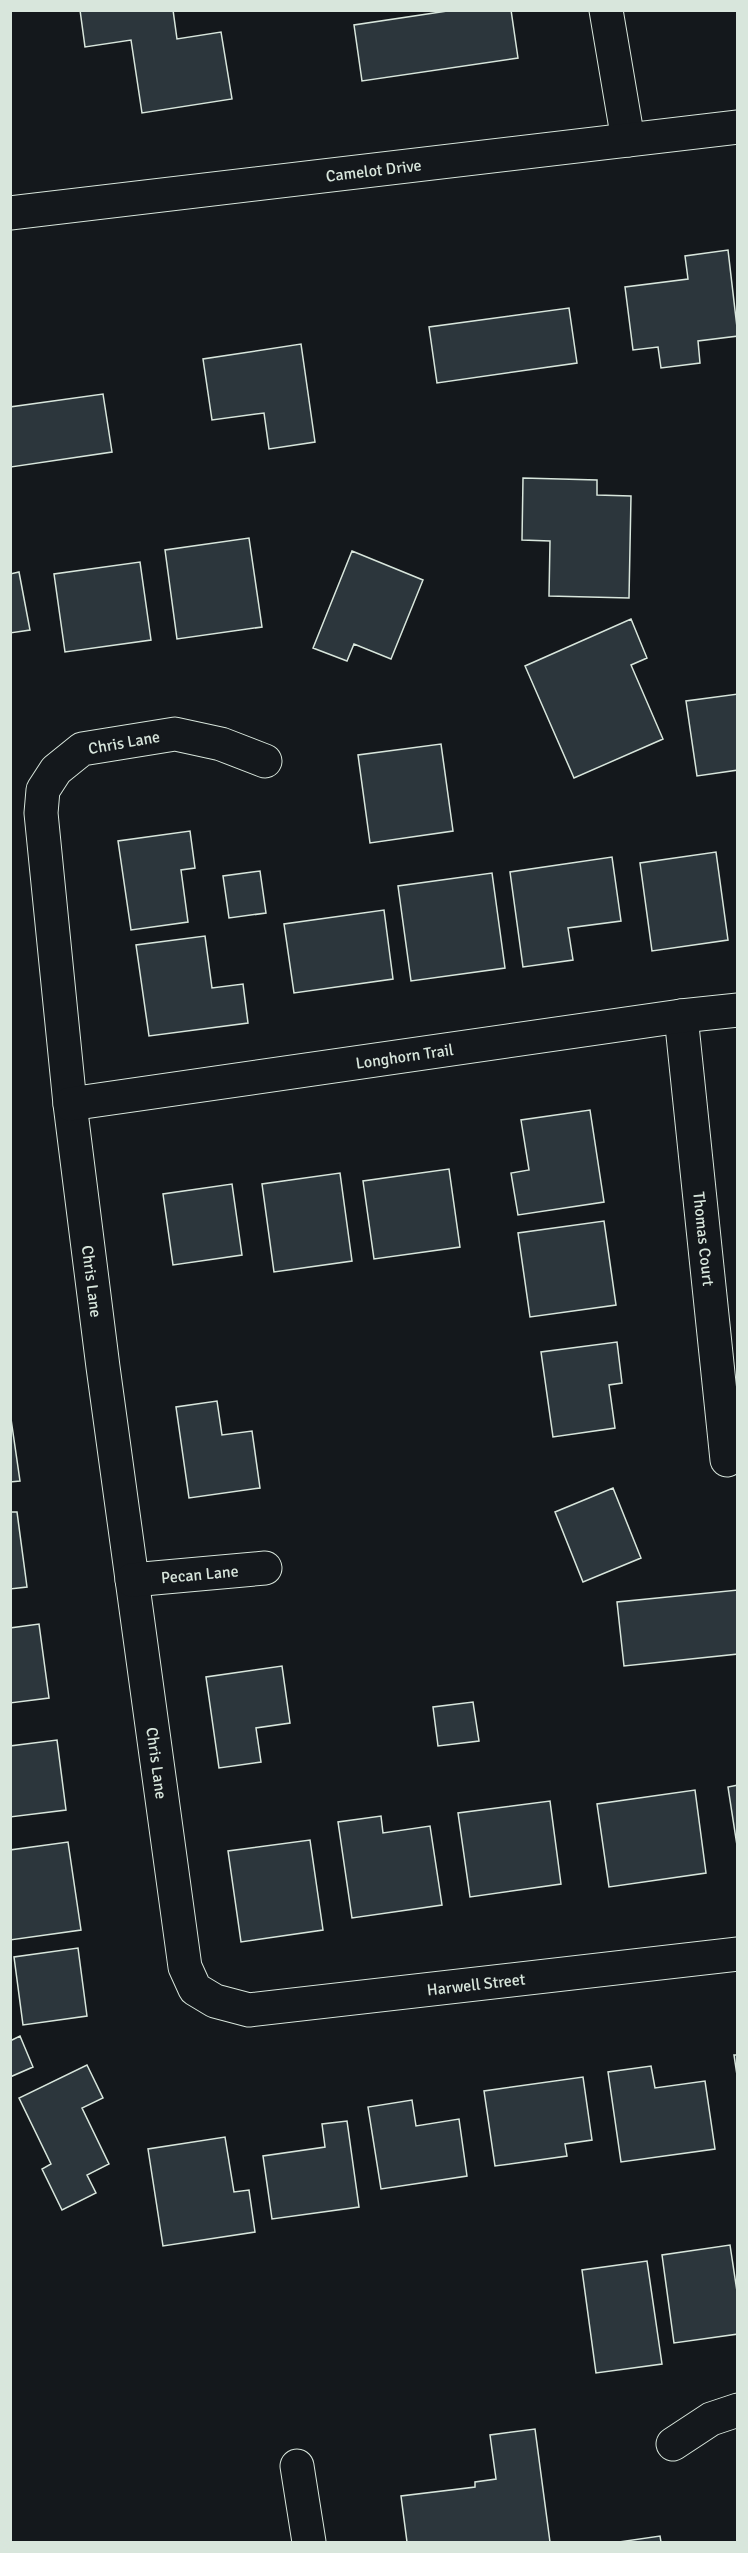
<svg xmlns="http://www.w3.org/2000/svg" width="748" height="2553" font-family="Signika,sans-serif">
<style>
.building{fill:#2c363c;stroke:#d8e6dc;stroke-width:1.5}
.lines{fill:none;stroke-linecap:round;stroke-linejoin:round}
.minor-casing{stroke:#d8e6dc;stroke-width:35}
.minor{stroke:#14181c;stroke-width:33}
.labels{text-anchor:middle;stroke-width:4.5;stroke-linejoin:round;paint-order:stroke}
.street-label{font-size:16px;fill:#d8e6dc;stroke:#14181c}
</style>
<rect width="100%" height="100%" fill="#14181c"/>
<path class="building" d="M80,10H173L177,39L221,32L232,99L142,113L131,40L85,47Z
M454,10H511L518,58L362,81L354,25Z
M728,250L738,336L698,341L700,363L661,368L658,347L633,350L625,287L688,279L685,256Z
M569,308L577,363L437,383L429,327Z
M301,344L315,442L269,449L264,413L212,420L203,359Z
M103,394L112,452L11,467L10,407Z
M523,478L597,480V495L631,496L629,598L549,596L550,541L522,540Z
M249,538L262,627L177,639L165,550Z
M352,551L423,580L391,659L354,644L347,661L313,648Z
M140,562L151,640L65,652L54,574Z
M19,572L30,630L10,633V574Z
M631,619L647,658L631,665L663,739L574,778L525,666Z
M738,694V770L697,776L686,701Z
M441,744L453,831L370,843L358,755Z
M190,831L195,868L181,870L188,922L131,930L118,841Z
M716,852L728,940L652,951L640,863Z
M612,857L621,921L568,928L573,960L523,967L510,872Z
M260,871L266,913L229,918L223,876Z
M492,873L505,968L411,981L398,886Z
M384,910L393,979L294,993L284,924Z
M205,936L212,988L243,984L248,1023L149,1036L136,945Z
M590,1110L604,1202L518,1215L511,1173L529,1170L521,1120Z
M449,1169L460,1247L374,1259L363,1181Z
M340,1173L352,1261L274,1272L262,1184Z
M232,1184L242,1255L173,1265L163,1194Z
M604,1221L616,1305L530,1317L518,1233Z
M617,1342L622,1383L609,1385L615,1428L553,1437L541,1352Z
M217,1401L222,1435L252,1431L260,1488L189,1498L176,1407Z
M10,1412L20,1481L10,1482Z
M613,1488L641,1558L583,1582L555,1512Z
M10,1512H17L27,1587L10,1589Z
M738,1590V1654L624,1666L617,1602Z
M39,1624L49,1698L10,1703V1628Z
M282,1666L290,1723L256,1728L261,1762L219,1768L206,1677Z
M473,1702L479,1741L438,1746L433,1707Z
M57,1740L66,1810L10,1817V1746Z
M738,1785V1852L728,1787Z
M695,1790L706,1873L609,1887L597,1804Z
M550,1801L561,1884L470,1897L458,1813Z
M381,1816L383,1833L430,1826L442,1905L352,1918L338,1822Z
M310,1840L323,1930L241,1942L228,1851Z
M68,1842L81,1930L10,1940V1850Z
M78,1948L87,2016L23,2025L14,1957Z
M20,2036L33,2067L10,2077V2041Z
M734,2055H738V2082Z
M87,2065L103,2098L82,2108L109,2164L87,2175L96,2193L62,2210L42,2169L51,2164L19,2098Z
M651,2066L655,2088L705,2081L715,2149L621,2162L608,2072Z
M583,2077L592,2140L565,2144L567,2156L495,2166L484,2091Z
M412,2100L416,2126L459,2119L467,2176L381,2189L368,2107Z
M347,2121L359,2207L272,2219L263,2156L325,2147L322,2124Z
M225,2137L234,2192L249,2190L255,2232L163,2246L148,2149Z
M730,2245L738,2298V2334L674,2343L662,2255Z
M647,2261L662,2364L596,2373L582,2270Z
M535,2429L550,2542H407L401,2496L475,2487V2482L496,2479L490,2435Z
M660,2536L661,2542H619Z"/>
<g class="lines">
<g class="minor-casing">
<g id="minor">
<path d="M606,10L628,140"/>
<path id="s1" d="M10,213L738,127"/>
<path id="s2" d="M265,761L221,744L175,734L82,749L56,770L43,790L41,813L70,1104L103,1367L185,1967L195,1989L215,2001L249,2010L738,1954"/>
<path id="s3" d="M681,1016L727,1460"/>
<path id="s4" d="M70,1104L681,1016L738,1010"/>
<path id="s5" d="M132,1580L265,1568"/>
<path d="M673,2444L711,2419L738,2410"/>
<path d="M297,2466L309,2542"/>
</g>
</g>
<use href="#minor" class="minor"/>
</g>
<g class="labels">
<g class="street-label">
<text dy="6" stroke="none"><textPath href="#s1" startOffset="366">Camelot Drive</textPath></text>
<text transform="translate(124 742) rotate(-10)" y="6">Chris Lane</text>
<text dy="6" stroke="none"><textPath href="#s4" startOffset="338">Longhorn Trail</textPath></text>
<text dy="6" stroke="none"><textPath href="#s3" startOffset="224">Thomas Court</textPath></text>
<text dy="6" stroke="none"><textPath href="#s2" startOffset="740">Chris Lane</textPath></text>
<text dy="6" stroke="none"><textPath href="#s5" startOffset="68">Pecan Lane</textPath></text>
<text dy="6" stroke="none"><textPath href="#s2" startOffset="1226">Chris Lane</textPath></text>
<text dy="6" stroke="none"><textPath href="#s2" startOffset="1743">Harwell Street</textPath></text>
</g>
</g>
<rect width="748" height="2553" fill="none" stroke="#d8e6dc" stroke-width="24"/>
</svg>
